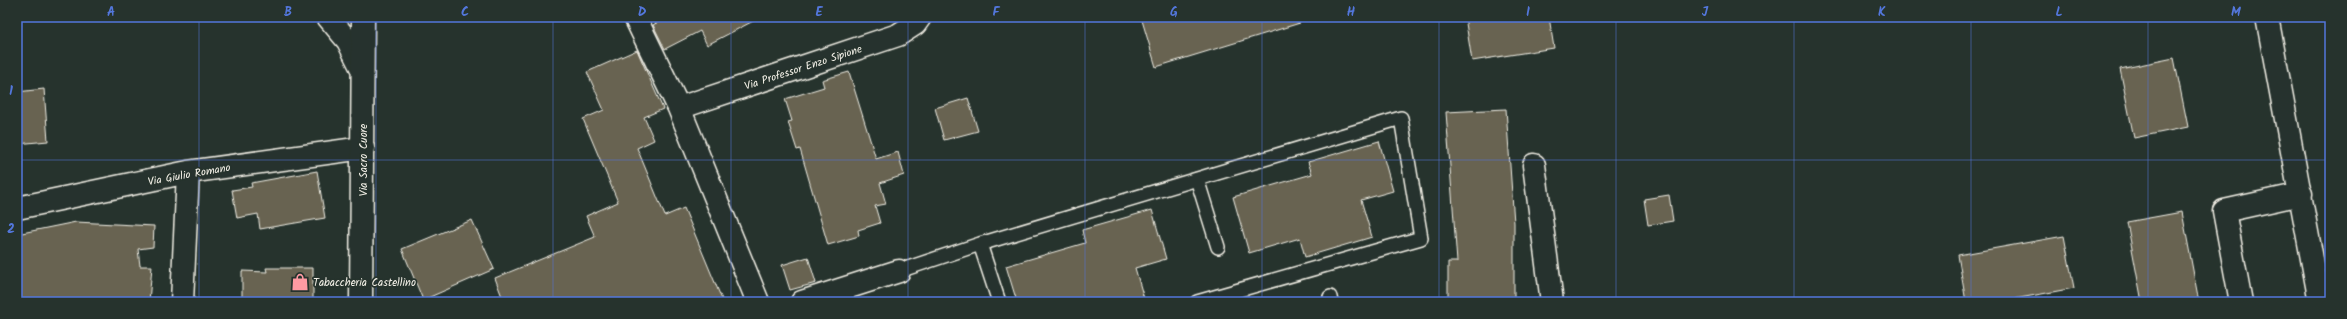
<svg xmlns="http://www.w3.org/2000/svg" width="2347" height="319" font-family="Kalam,sans-serif">
<style>
.building{fill:#676451;stroke:#f4f1e8}
.lines{fill:none;stroke-linecap:round;stroke-linejoin:round}
.lane-casing{stroke:#f4f1e8;stroke-width:16}
.street-casing{stroke:#f4f1e8;stroke-width:25}
.secondary-casing{stroke:#f4f1e8;stroke-width:25}
.lane{stroke:#26332d;stroke-width:13}
.street{stroke:#26332d;stroke-width:22}
.secondary{stroke:#26332d;stroke-width:22}
.grid{fill:none;stroke:#5377dc;stroke-width:1;stroke-opacity:0.55}
.labels{text-anchor:middle;stroke-width:3.5;stroke-linejoin:round;paint-order:stroke}
.street-label{font-size:11px;fill:#f4f1e8;stroke:#26332d}
.poi-label{font-size:11px;fill:#f4f1e8;stroke:#26332d;text-anchor:start}
.neatline{fill:none;stroke:#5377dc;stroke-width:1.5}
.grid-label{font-size:13px;text-anchor:middle;font-weight:bold;fill:#5377dc}
</style>
<rect width="100%" height="100%" fill="#26332d"/>
<filter id="ink" filterUnits="userSpaceOnUse"><feTurbulence type="fractalNoise" baseFrequency=".025" numOctaves="2"/><feDisplacementMap in="SourceGraphic" scale="8" xChannelSelector="R" yChannelSelector="G"/><feConvolveMatrix kernelMatrix="1 2 1 2 8 2 1 2 1" color-interpolation-filters="sRGB"/></filter>
<g filter="url(#ink)">
<path class="building" d="M667,17H761L707,45L700,31L665,49L653,25Z
M1141,17H1299L1300,23L1156,67Z
M1465,17H1549L1554,48L1472,61Z
M637,50L663,109L644,117L654,140L637,148L665,216L684,208L723,302H504L495,278L595,237L586,216L618,202L583,119L604,110L587,72Z
M2174,58L2188,127L2134,138L2120,69Z
M849,72L876,159L898,152L904,175L880,183L886,204L875,206L880,223L858,230L859,236L828,245L800,149L797,150L788,122L792,121L785,99L824,87L822,80Z
M44,89L48,141L17,144V92Z
M968,98L978,131L944,140L935,108Z
M1506,109L1514,223V302H1448V262H1457L1446,112Z
M1379,141L1393,191L1361,200L1372,237L1305,257L1300,238L1249,253L1233,197L1312,174L1308,162Z
M317,171L325,218L260,229L258,214L237,218L232,190L252,187L251,183Z
M1669,195L1673,221L1648,225L1644,199Z
M1152,210L1166,259L1135,268L1145,302H1017L1006,266L1085,243L1082,230Z
M2182,212L2199,302H2142L2127,222Z
M472,220L494,269L423,300L402,249Z
M76,222L154,226L153,247L138,249L140,266H152L149,302H17V234Z
M2064,236L2074,288L1998,302H1966L1958,255Z
M808,257L816,283L790,290L782,265Z
M266,268H313V302H242V271L267,272Z"/>
<g class="lines">
<g class="lane-casing">
<path id="lane" d="M1197,179L1218,247
M899,271L980,244
M1330,297L1331,302
M999,302L980,244L1401,118L1421,238L1197,302"/>
</g>
<g class="street-casing">
<path id="street" d="M328,17L348,41L362,69
M635,17L679,108L758,302
M2267,17L2320,302
M679,108L898,35L915,24L920,17
M1534,165L1552,302
M17,208L188,172L363,148
M182,302L188,172
M802,302L899,271
M2241,302L2224,211L2301,194"/>
</g>
<g class="secondary-casing">
<path id="secondary" d="M361,302L363,17"/>
</g>
<use href="#lane" class="lane"/>
<use href="#street" class="street"/>
<use href="#secondary" class="secondary"/>
</g>
</g>
<path class="grid" d="M199,17V302M376,17V302M553,17V302M731,17V302M908,17V302M1085,17V302M1262,17V302M1439,17V302M1616,17V302M1794,17V302M1971,17V302M2148,17V302M17,160H2330"/>
<defs>
<g id="shop-bare" transform="scale(1.38)"><path d="M-5-2.5h2.3a2.7 3.5 0 0 1 5.4 0H5L5.5 6h-11ZM-1.5-2.5h3a1.5 2.3 0 0 0-3 0Z" fill="#ff9aa2" stroke="#26332d" stroke-width="2.5" paint-order="stroke"/></g>
</defs>
<g fill-rule="evenodd">
<use href="#shop-bare" x="300" y="282"/>
</g>
<g class="labels">
<g class="street-label">
<text transform="translate(803 67) rotate(-18)" y="4">Via Professor Enzo Sipione</text>
<text transform="translate(363 160) rotate(-90)" y="4">Via Sacro Cuore</text>
<text transform="translate(189 174) rotate(-10)" y="4">Via Giulio Romano</text>
</g>
<g class="poi-label">
<text x="313" y="286">Tabaccheria Castellino</text>
</g>
</g>
<rect width="2347" height="319" fill="none" stroke="#26332d" stroke-width="44"/>
<rect x="22" y="22" width="2303" height="275" class="neatline"/>
<g class="grid-label">
<text x="111" y="16">A</text>
<text x="288" y="16">B</text>
<text x="465" y="16">C</text>
<text x="642" y="16">D</text>
<text x="819" y="16">E</text>
<text x="996" y="16">F</text>
<text x="1174" y="16">G</text>
<text x="1351" y="16">H</text>
<text x="1528" y="16">I</text>
<text x="1705" y="16">J</text>
<text x="1882" y="16">K</text>
<text x="2059" y="16">L</text>
<text x="2236" y="16">M</text>
<text x="11" y="95">1</text>
<text x="11" y="233">2</text>
</g>
</svg>
